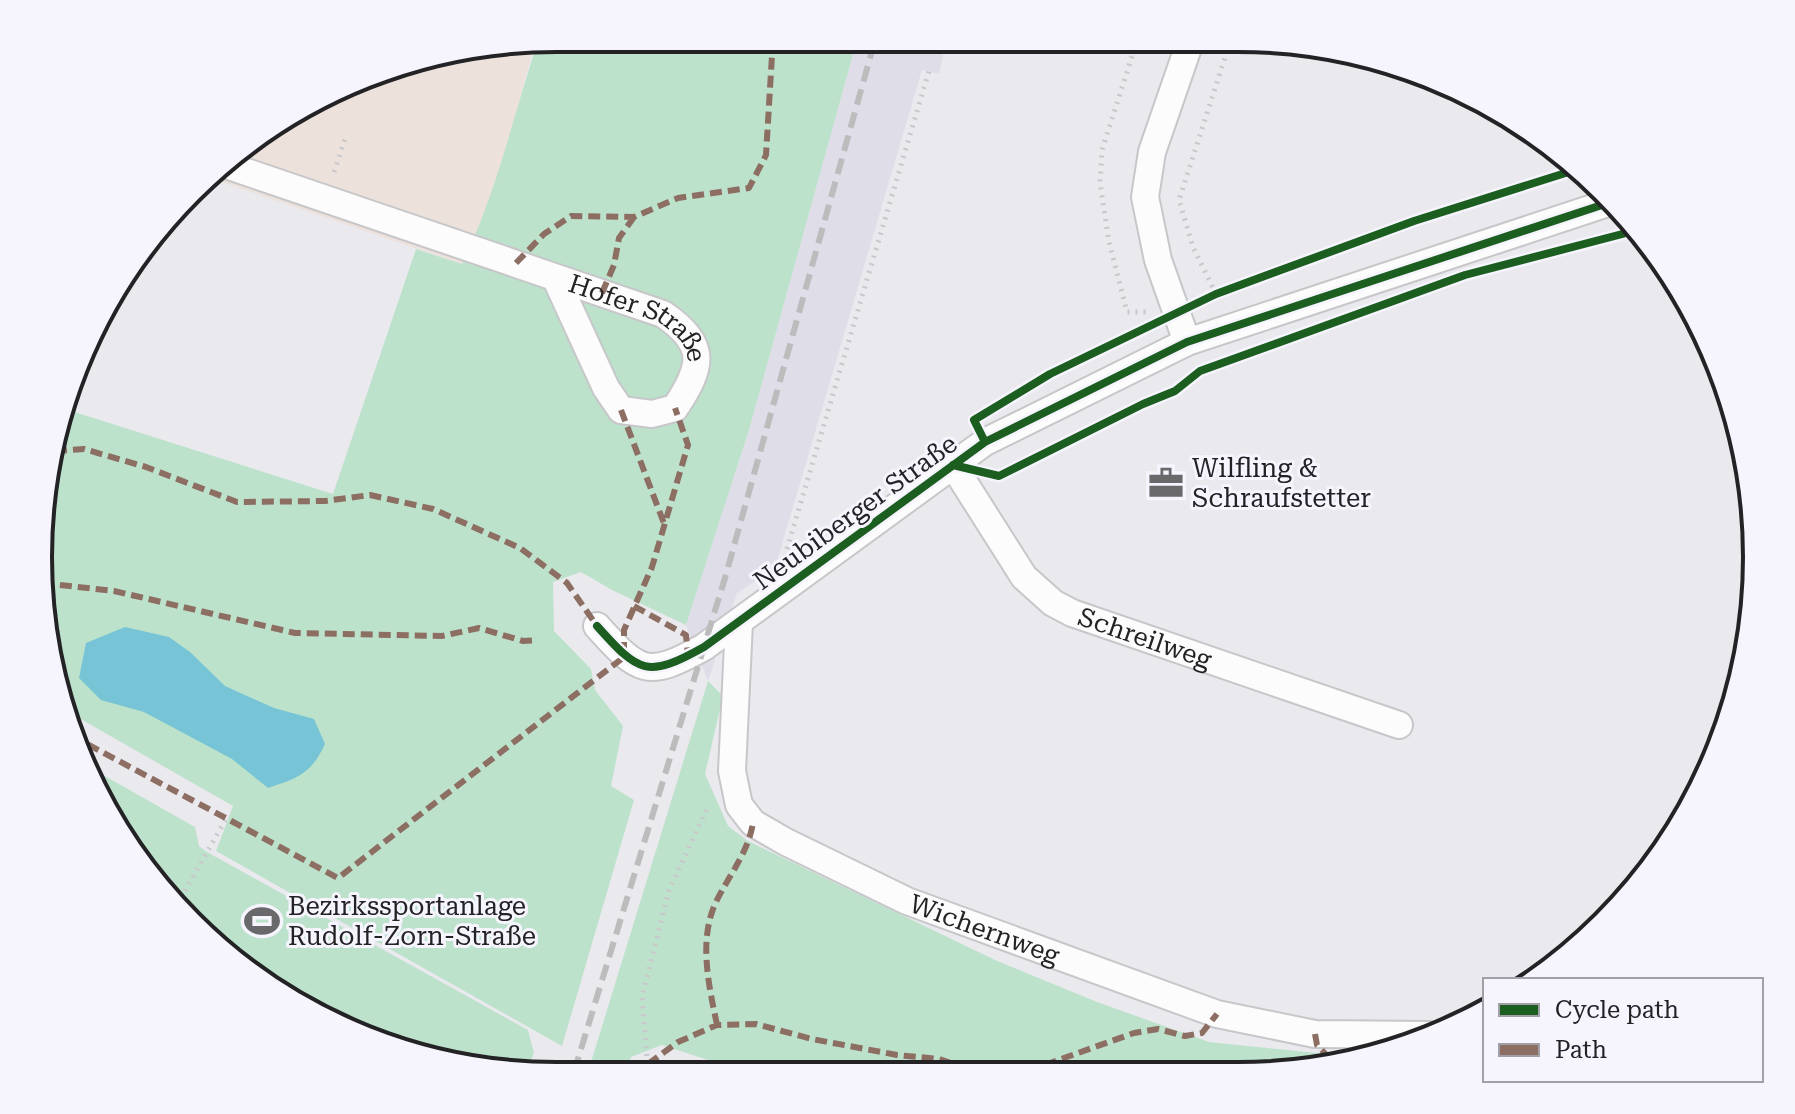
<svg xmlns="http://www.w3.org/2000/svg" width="1795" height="1114" font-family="'Roboto Serif',serif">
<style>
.built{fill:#dfdde8}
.industrial{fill:#ede1dc}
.green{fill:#bde2cc}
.water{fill:#76c4d5}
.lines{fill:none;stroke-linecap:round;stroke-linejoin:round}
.street-casing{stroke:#c7c7ca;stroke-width:30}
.path{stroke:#c8c8ca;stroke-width:5;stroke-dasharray:2 6;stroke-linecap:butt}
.street{stroke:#fcfcfc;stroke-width:26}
.rail{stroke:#bcbcbd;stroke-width:6;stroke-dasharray:16 8;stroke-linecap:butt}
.quiet{stroke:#8d6e63;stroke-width:6;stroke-dasharray:12 6;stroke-linecap:butt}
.cycleway-casing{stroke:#f6f4fd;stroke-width:13}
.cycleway{stroke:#1b5e20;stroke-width:8}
.labels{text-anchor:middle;stroke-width:6;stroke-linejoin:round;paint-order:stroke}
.street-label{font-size:26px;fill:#232225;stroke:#f6f4fd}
.poi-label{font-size:26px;fill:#232225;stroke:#f6f4fd;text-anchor:start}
.rim{fill:none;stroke:#232225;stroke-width:4}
</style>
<rect width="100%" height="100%" fill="#eae9ee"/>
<path class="built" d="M857,40H946L939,74L922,70L775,568L737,593L708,681L686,625L749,430Z"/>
<path class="industrial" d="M535,42L501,169L481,224L462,264L210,178L241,145L391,65Z"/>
<path class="green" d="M557,38L857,40L749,430L686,625L612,590L581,572L553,582L554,631L591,669L595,690L623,726L611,786L634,800L562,1046L216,851L233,806L63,709L38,557L62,408L333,494L416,249L462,264C498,189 512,119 538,41Z
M708,681L723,696L705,774L728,826L748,841L995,960L1097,1002L1209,1042L1327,1054L1387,1052L1373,1058L1272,1075L748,1073L662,1045L631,1057L626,1072H588Z
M89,767L195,827L199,846L207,852L528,1030L534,1053L526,1072H490L359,1037L241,969L145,873Z"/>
<path class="water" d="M125,627L169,637L190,652L225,686L274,708L314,719L325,744C311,774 298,778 268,788L232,759L144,712L101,700L79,678L86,643Z"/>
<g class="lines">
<g class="street-casing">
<g id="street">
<path id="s1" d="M223,164L663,314C708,345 703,366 675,408L652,414L621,410L606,388L556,279"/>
<path d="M1187,342L1158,260L1145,197L1152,152L1190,42"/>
<path id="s2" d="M953,465L1024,577L1053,603L1072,613L1399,725"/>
<path id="s3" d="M739,622L732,771L739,805L753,823L786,842L907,901L1217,1014L1315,1034L1429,1035"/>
<path d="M597,626C639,673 647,679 704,647L985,442L1187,342L1605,204"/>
</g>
</g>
<path class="path" d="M1137,41L1102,150L1100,183L1109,242L1127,312H1146
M334,172L345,139
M1216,294L1193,247L1179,200L1230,42
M787,549L929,71
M177,905L227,817
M648,1072L642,997L669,890L709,805"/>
<use href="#street" class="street"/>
<path class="rail" d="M574,1072L725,578L875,40"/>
<path class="quiet" d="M516,263L544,234L571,216L634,217L678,198L749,188L766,155L773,39
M602,293L614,265L619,238L634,217
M621,410L665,526
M55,451L84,449L146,467L237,502L325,501L370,495L433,509L520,548L567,583L597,626
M42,583L114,591L295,633L442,636L479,628L523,641L538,640
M634,606L686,635L688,656
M72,736L338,878L624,657V630L652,567L688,445L675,408
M717,1025C709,986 698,940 716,902C729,875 748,853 753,823
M1315,1034L1317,1045L1335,1064
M648,1064L678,1042L717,1025L756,1024L812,1039L897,1055L939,1059L981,1073L1050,1063L1134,1033L1158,1029L1185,1036L1202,1033L1217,1014"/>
<g class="cycleway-casing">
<path id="cycleway" d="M985,442L974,420L1050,374L1216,294L1414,221L1575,170
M953,465L999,476L1143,404L1175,391L1200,371L1465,275L1630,232
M597,626C639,673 647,679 704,647L985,442L1187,342L1605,204"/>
</g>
<use href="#cycleway" class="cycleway"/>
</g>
<defs>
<g id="office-bare" transform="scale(2.76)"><path d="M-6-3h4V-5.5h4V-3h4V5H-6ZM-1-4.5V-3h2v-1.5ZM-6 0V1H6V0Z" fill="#69686b" stroke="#f6f4fd" stroke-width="2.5" paint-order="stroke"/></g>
<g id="stadium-bare" transform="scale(2.76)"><path d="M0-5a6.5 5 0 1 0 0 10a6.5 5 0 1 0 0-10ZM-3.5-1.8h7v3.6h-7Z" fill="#69686b" stroke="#f6f4fd" stroke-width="2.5" paint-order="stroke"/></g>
</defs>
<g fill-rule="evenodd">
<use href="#office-bare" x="1166" y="483"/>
<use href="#stadium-bare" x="262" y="921"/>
</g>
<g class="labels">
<g class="street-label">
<text dy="9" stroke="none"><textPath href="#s1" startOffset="446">Hofer Straße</textPath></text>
<text transform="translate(855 512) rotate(-36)" y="9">Neubiberger Straße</text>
<text dy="9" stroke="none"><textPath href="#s2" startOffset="270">Schreilweg</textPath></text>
<text dy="9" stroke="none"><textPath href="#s3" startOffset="462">Wichernweg</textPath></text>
</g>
<g class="poi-label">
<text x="1192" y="477">Wilfling &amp;<tspan x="1192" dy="30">Schraufstetter</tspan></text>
<text x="288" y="915">Bezirkssportanlage<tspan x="288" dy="30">Rudolf-Zorn-Straße</tspan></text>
</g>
</g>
<path d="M0 0H1795V1114H0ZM557 52H1238A505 505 0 0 1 1743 557V557A505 505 0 0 1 1238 1062H557A505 505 0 0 1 52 557V557A505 505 0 0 1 557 52Z" fill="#f6f4fd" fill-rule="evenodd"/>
<path class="rim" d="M557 52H1238A505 505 0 0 1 1743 557V557A505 505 0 0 1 1238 1062H557A505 505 0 0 1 52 557V557A505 505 0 0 1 557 52Z"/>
<rect x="1483" y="978" width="280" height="104" fill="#f6f4fd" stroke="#a2a0a7" stroke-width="2"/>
<rect x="1499" y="1004" width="40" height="12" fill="#1b5e20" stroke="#a2a0a7" stroke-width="2"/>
<text x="1555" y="1018" font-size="24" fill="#232225">Cycle path</text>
<rect x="1499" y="1044" width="40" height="12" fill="#8d6e63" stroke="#a2a0a7" stroke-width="2"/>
<text x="1555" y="1058" font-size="24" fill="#232225">Path</text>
</svg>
